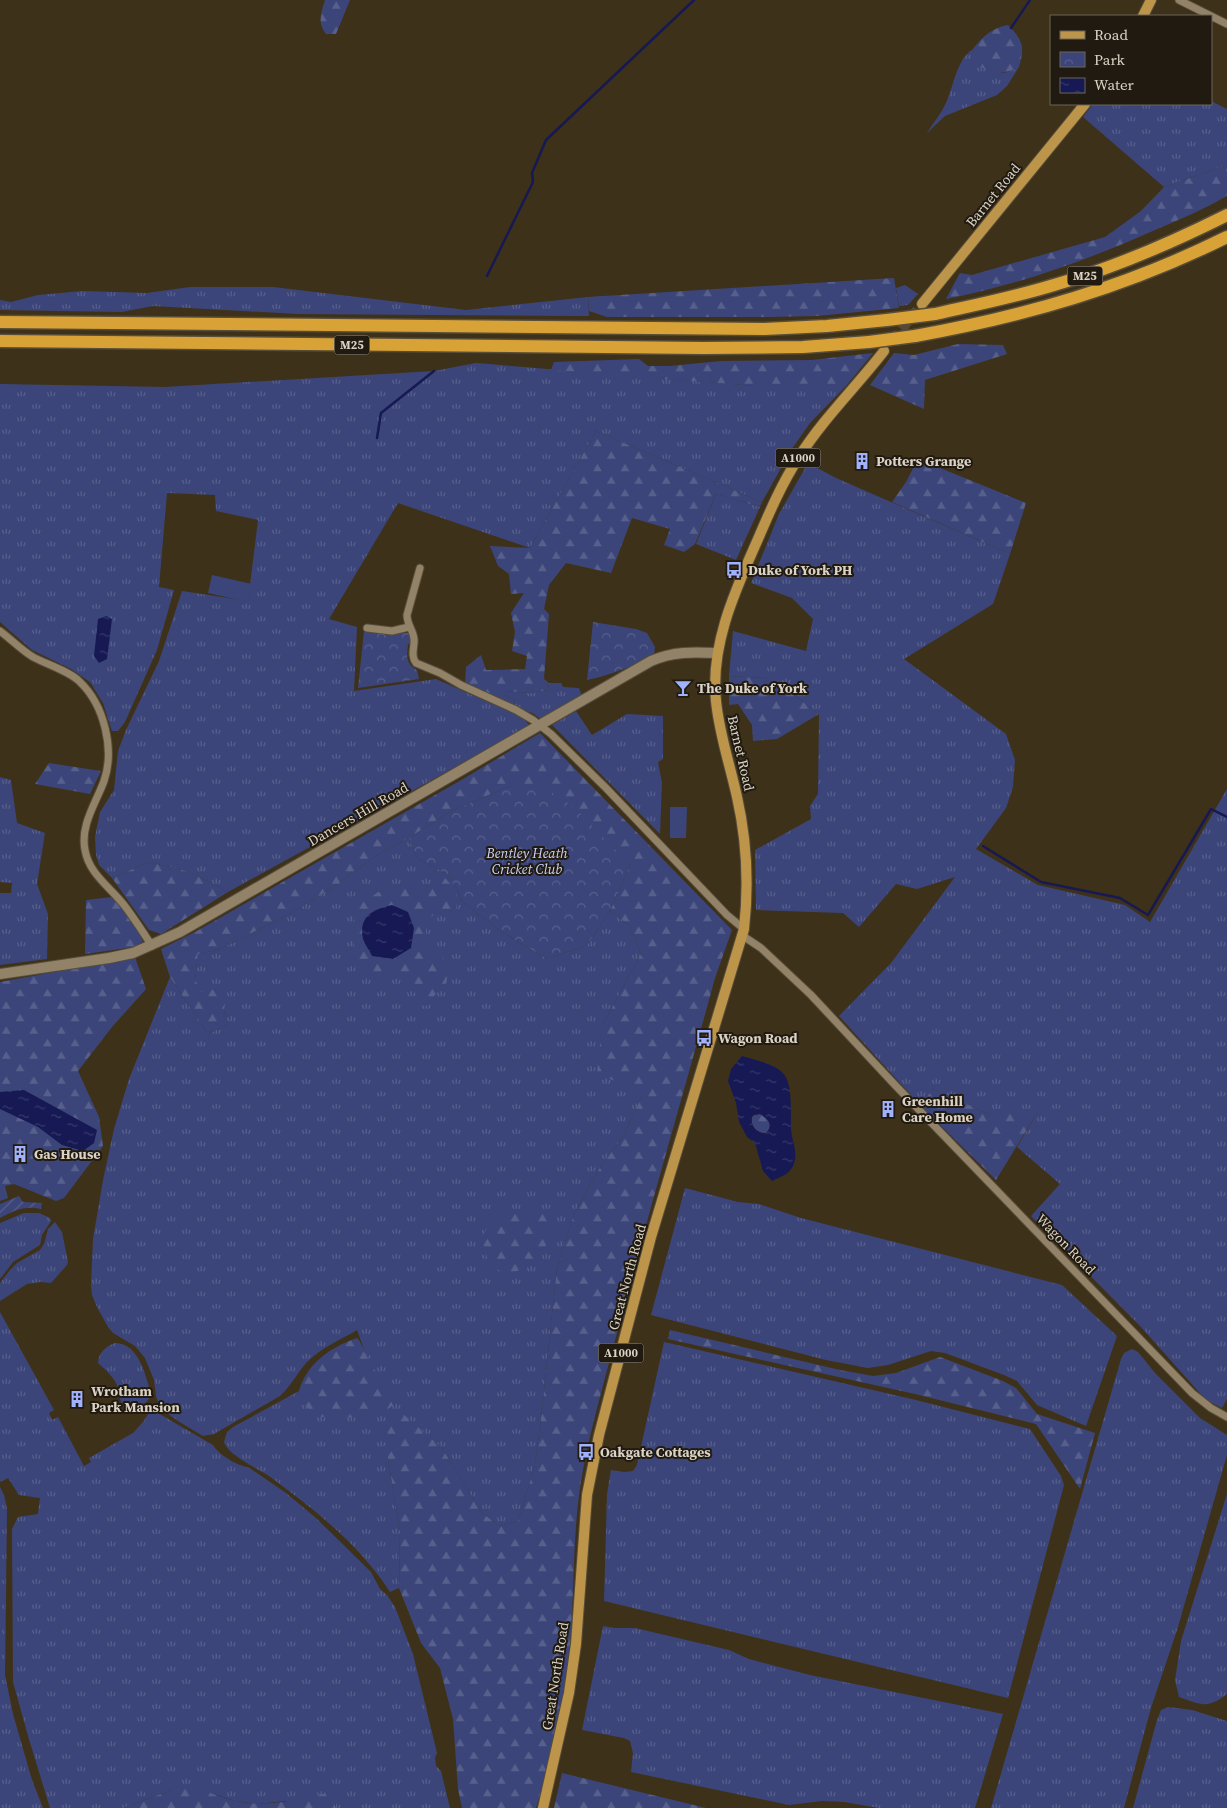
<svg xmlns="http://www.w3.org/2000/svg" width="1227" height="1808" font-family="'Source Serif 4',serif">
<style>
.grass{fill:url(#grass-tufts)}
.forest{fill:url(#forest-firs)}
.park{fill:url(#park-crowns)}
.garden{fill:url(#garden-furrows)}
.pitch{fill:#3b457a}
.water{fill:url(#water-ripples);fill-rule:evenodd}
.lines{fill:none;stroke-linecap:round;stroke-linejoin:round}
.stream{stroke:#161953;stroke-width:2.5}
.primary-tunnel{stroke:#564934;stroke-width:10;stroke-dasharray:10 5;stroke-linecap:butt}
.street-casing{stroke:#584d39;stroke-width:9}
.secondary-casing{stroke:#584d39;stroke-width:12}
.primary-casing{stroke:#584d39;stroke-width:12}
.highway-casing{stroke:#584d39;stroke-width:15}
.street{stroke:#918268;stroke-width:7}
.secondary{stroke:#918268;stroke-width:10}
.primary{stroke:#bc954a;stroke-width:10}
.highway{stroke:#d9a236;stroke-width:12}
.highway-bridge-casing{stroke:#584d39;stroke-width:15;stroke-linecap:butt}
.highway-bridge{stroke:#d9a236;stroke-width:12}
.labels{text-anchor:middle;stroke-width:4;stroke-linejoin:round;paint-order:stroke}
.shield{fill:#201a10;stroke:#a39c8f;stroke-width:1}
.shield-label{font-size:12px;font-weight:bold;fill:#dbd3c5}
.street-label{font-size:14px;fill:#dbd3c5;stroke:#201a10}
.poi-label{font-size:14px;font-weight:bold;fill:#dbd3c5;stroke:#201a10;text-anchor:start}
.park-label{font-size:14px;font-style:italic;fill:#cbd4fa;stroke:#201a10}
</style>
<defs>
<pattern id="grass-tufts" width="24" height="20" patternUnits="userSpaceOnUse" patternTransform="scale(1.25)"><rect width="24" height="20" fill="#3b457a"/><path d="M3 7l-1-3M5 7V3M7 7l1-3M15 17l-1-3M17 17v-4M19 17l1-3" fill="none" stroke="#575f8b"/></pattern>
<pattern id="forest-firs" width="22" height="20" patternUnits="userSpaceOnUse" patternTransform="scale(1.25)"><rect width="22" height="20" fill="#3b457a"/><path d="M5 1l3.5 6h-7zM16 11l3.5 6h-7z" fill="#575f8b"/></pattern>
<pattern id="park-crowns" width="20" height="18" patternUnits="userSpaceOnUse" patternTransform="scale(1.25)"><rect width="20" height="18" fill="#3b457a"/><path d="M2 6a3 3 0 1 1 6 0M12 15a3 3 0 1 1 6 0" fill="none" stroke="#575f8b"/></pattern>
<pattern id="garden-furrows" width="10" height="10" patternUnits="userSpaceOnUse" patternTransform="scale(1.25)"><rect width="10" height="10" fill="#3b457a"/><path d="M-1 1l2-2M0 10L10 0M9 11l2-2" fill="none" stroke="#575f8b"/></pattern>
<pattern id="water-ripples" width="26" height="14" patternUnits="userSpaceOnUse" patternTransform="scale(1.25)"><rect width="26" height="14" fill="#161953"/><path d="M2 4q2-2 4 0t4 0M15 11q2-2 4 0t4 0" fill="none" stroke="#373a6a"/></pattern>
</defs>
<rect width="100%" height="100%" fill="#3e311a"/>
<path class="grass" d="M973,49C974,57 977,59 983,65C994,76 1006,75 1019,67L1007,86L997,95L945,116L927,133C933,123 941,114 946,103C954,86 956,60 973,49Z
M1211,101L1227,109V165L1164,187L1083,117L1093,104H1211Z
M905,285L918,294L908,305L899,306L896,288Z
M190,287H273L466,310L588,297L589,316L298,314L153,306L122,312L0,310V300L11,302L38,295L83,291L147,293Z
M476,363L756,386H846L810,423L791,450L762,502L596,431L530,548L398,503L329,619L357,627L354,691L436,679L522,717L530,726L228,892L190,872L149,862L112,878L99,865L96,855L95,837L100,812L114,790L118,751L126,730L159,661L182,591L248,601L258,520L216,511L215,495L167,493L159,587L174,590L157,650L125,722L118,731H112L103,703L90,682L71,669L32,650L0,622V384L165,387L434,371Z
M808,463L836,478L1010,554L993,604L904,659L1006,734L1015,760L1013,787L1006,808L976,849L1038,885L1125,905L1150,922L1227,789V1399L1222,1408L1206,1400L1141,1327L1031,1216L1060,1184L1017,1147L1037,1113L991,1115L933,1089L920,1105L839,1016L891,963L955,877L917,889L896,884L859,927L843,913L756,910L755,850L811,819L810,806L818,794L819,714L787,690L766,678L729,676L733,631L806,651L813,619L792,598L751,583L779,514Z
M716,494L760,507L736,560L696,544Z
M549,683H561L563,687L579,688L582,696L542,720L534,714L515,706L514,699L505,695L506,691L530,693L548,690Z
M576,711L592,735L627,714L663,716V759L658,762L662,783L660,834L552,725Z
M0,777L11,780L17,823L45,833L37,884L48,914L47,959L0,965V893H11L12,883L0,882Z
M409,838L417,858C439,870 456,874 461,901L502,932L547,959L587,945L610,911L630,926L641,954L602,1026L643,1094L622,1138L599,1169L574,1214L557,1268L542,1410L535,1465L518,1521L500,1526L482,1513L442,1448L388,1459L400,1531L399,1588L390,1592C360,1545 314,1509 269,1476C257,1468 228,1455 224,1442L227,1432L233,1427L299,1391L301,1396L386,1410L357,1330C340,1340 321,1348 307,1362C297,1373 291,1386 280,1396L214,1434L203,1436L178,1421L160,1408L156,1396L154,1380L145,1358L135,1346L113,1333L108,1327L97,1307L92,1295L91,1285L93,1239L103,1180L114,1129L129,1079L170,977L208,1034L228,1024L218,989L201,993L195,979L198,954L220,949L287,915L331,889L380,853Z
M685,1188L738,1202L759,1204L801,1218L1062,1285L1117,1336L1086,1426L1037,1405L1017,1381L1004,1375L945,1353L931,1351L888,1365L868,1368L826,1360L651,1315Z
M24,1213H39L50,1218L51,1221L42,1235L40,1245L13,1262L0,1279V1223Z
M55,1222L62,1232L68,1262L67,1265L51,1283L40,1282L27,1284L0,1301V1283L10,1270L17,1263L40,1250L44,1244L48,1229Z
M0,1312L54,1410L49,1413L52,1420L58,1417L84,1466L91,1462L89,1458L133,1433L143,1422L150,1411L156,1412L213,1445C218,1454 237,1466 248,1467L286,1493L316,1518L371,1572L380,1589L387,1595L395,1607L413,1654L437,1753L435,1758L436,1766L441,1771L450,1808H336V1804L285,1801L257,1804L235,1801L217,1795L172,1790L123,1808H50L28,1736L13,1682L12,1529L18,1517L38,1514L40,1498L19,1495L8,1478L0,1482Z
M664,1342L916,1400L1030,1429L1061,1476L1064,1485L1008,1698L604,1601L607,1494L611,1470L624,1472L633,1471L637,1465Z
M115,1343C139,1343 146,1376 151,1395C147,1405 131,1415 122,1404C119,1399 120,1393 118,1388C115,1378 106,1370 98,1363C99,1352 105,1347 115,1343Z
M1132,1349L1138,1352L1155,1373L1200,1418L1227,1435V1455L1178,1627L1151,1708L1124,1808H991L1121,1359L1124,1353Z
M0,1487L4,1495L7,1509L5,1675L13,1714L32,1780L43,1808H0Z
M1227,1494V1694C1208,1709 1201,1705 1179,1697L1175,1680L1181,1641Z
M603,1626L615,1628H635L729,1650L749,1659L810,1675L1003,1714L975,1808H879L844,1802L822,1801L789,1805L631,1772L633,1753L630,1741L624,1738L582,1730Z
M1168,1707L1192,1710L1227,1721V1808H1133L1157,1720L1161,1710Z"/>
<path class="forest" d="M325,0H350L336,34H326C317,23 321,13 325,0Z
M1008,25C1023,40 1025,47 1019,67C1000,79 976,73 973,49C983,36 992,28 1008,25Z
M1227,165V196C1204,209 1179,220 1155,230C1088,260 1018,285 946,299L960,273L972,275L1105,237L1141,211L1164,187Z
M894,278L899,308L817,316L767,317H607L589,311L588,297Z
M958,344L1003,345L1007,354L925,380L924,409L870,385L894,353L914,355Z
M873,353L846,386H756L551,370L554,362L639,359L648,366H670L721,361L812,360Z
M596,431L762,502L760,507L716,494L695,544L684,552L664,545L670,529L632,518L611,573L566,563L549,585L544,609L549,614L544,679L549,683L548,690L530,693L506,691L505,695L514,699L515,706L465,684L466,667L481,655L486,670L525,669L527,656L512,651L515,632L511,613L524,593L511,594L509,574L498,566L490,546L530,548Z
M918,459L1026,503L1010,554L892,502L906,482Z
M729,676L766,678L787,690L819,714L777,739L753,741L752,725L738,704L729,705Z
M540,733L732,930L715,978C683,1095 649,1211 618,1329C606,1376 592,1422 583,1470C572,1527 575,1587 570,1645C564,1701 552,1755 536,1808H462L458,1789L453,1719L440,1668L421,1643L399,1588L400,1531L388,1459L387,1410C357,1415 311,1434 299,1391C307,1363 331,1347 357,1338L359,1340L393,1405L387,1410L401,1412L442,1448L482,1513L500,1526L518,1521L535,1465L542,1410L557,1268L574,1214L599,1169L622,1138L643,1094L597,1073L602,1026L641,954L630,926L610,911L630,865L618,854L510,786L451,811L409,838L380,853L331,889L287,915L220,949L198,954L195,979L201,992L218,989L225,1003L224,1010L228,1024L208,1034L170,977L161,949L195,932L463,779Z
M49,763L101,771L90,794L35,784Z
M149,862L190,872L228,892L161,934L149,930L112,878Z
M445,878C456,890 459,893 456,909L428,917L425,938V949L444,959L455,972L452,979L447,978L446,986L440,989L434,996L435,1001L429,1005L423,1006L418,994L408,989L403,977L397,975L372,973L360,962L353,948L351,927L359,904L390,885C400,888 413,892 423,889C431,886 436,880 445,878Z
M112,897C124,910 137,924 143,941L134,947L85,954L86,900Z
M135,957L146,989L112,1027L78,1071L99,1117L103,1146L64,1198L56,1201L14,1184L5,1186L8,1198L0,1201V982Z
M933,1089L991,1115L1004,1107L1037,1113L996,1180L920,1105Z
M760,1114C768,1119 774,1125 766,1133C757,1134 750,1126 752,1117L754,1115Z
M532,1210C535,1210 540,1211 543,1213C568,1229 529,1280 502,1272C499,1271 496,1268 493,1265C480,1253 480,1230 495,1219C506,1211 519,1211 532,1210Z
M670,1330L840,1370L873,1376L896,1373L940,1357L1003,1381L1016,1388L1037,1414L1095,1433L1080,1489L1036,1424L915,1394L668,1339Z
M562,1773L706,1808H554Z
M195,1788C209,1792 222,1798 236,1801C266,1808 298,1799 328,1793L333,1797L336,1808H123L172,1790Z"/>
<path class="park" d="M593,622L636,629L647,633L655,647L654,655C632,666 612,675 587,680Z
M364,631L408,633L411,638V644H408C407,656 405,663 417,670L419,679L358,688Z
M510,786L545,788L574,807L630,865L610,911L587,945L547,959L502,932L461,901C456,874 439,870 417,858L409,838L451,811Z"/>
<path class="garden" d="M19,1196L23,1202L42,1203L41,1209C25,1205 13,1211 0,1218V1204Z"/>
<path class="pitch" d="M212,575L252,584L248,602L208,593Z
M670,807H687L686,838H670Z"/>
<path class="water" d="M106,616L112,619L107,659L99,663L94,656L98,619Z
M392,905L408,912L414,928L411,948L393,959L372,956C370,951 365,945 363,939C358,916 374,909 392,905Z
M742,1056C755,1060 772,1063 782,1072C795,1084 789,1119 792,1136C794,1146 798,1155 793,1166C789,1175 780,1177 772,1181L763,1171L755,1143L747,1137L739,1122L736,1103L728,1081L731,1069ZM760,1114C768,1119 774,1125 766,1133C757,1134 750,1126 752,1117L754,1115Z
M24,1090L97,1130L94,1143L83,1151L62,1145L38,1127L0,1109V1092Z"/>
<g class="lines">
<path class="stream" d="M1011,28L1030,0
M487,276L533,182L532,173L546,140L694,0
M377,438L381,413L434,371
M983,846L1041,882L1120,898L1148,915L1211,809L1227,817"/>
<path class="primary-tunnel" d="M892,341L922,304"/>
<g class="street-casing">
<path id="street" d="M1179,0L1227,24
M420,568L407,615C407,625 413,629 414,639C415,647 410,655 416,663L440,673L461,685L516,710L533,720L551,734L606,788L727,915L744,929
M367,628L392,631L409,627
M0,631C11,639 21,650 33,657C46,664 71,672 80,682C104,705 115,749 104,781C96,803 80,825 85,850C89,874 110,887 124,905C134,918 143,932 152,946
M743,936L761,948L811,995L895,1085L1192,1393L1211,1408L1227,1417"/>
</g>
<g class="secondary-casing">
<path id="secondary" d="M0,974L109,958L133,953L180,932L651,661C673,651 694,652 717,653"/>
</g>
<g class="primary-casing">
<path id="primary" d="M1143,16L1151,0
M922,304L1085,104
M543,1808L569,1693L576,1644L587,1495L599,1435L651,1237L744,929C749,884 747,841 737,797C730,765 719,733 716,701C710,644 736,589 758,539C770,511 782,483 799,457C823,419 856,387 884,351"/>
</g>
<g class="highway-casing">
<path id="highway" d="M935,314C975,305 1015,297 1054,285C1114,268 1171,243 1227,215
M0,322L764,329L827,326L887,320
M915,336C1026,316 1126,287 1227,237
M0,341L703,348L803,347L869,342"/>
</g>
<use href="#street" class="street"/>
<use href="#secondary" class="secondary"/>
<use href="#primary" class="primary"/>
<use href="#highway" class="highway"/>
<g class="highway-bridge-casing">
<path id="highway-bridge" d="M887,320L935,314
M869,342L915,336"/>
</g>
<use href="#highway-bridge" class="highway-bridge"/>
</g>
<defs>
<g id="building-bare" transform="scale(1.35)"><path d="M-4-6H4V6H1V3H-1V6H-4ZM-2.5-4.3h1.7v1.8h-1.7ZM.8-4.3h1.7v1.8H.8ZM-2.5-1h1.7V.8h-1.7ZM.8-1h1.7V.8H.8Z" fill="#a1b2fd" stroke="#201a10" stroke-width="2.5" paint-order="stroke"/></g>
<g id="bus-bare" transform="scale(1.35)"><path d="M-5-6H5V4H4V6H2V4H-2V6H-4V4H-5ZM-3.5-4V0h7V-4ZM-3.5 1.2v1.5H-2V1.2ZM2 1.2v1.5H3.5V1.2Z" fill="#a1b2fd" stroke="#201a10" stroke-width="2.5" paint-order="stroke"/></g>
<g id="bar-bare" transform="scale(1.35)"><path d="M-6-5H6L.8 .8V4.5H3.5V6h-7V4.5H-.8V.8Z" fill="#a1b2fd" stroke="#201a10" stroke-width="2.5" paint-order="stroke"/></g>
</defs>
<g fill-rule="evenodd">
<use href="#building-bare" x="862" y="461"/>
<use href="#bus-bare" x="734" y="570"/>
<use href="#bar-bare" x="683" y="688"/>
<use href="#bus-bare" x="704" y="1038"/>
<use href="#building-bare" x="888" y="1109"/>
<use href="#building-bare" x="20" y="1154"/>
<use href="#building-bare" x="77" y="1399"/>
<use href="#bus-bare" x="586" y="1452"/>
</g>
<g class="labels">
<g class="shield">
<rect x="1067.5" y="266.5" width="35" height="19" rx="4"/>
<rect x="334.5" y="335.5" width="35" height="19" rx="4"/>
<rect x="775.5" y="448.5" width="45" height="19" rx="4"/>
<rect x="598.5" y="1343.5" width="45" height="19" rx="4"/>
</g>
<g class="shield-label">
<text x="1085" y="280">M25</text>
<text x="352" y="349">M25</text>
<text x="798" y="462">A1000</text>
<text x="621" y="1357">A1000</text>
</g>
<g class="street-label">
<text transform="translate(993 195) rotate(-51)" y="5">Barnet Road</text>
<text transform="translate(741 753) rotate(77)" y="5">Barnet Road</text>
<text transform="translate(358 814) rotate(-30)" y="5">Dancers Hill Road</text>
<text transform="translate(1066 1244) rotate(46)" y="5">Wagon Road</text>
<text transform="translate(627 1277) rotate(-75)" y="5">Great North Road</text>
<text transform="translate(555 1676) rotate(-81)" y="5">Great North Road</text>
</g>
<g class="poi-label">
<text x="876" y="466">Potters Grange</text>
<text x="748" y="575">Duke of York PH</text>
<text x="697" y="693">The Duke of York</text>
<text x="718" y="1043">Wagon Road</text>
<text x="902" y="1106">Greenhill<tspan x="902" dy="16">Care Home</tspan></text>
<text x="34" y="1159">Gas House</text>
<text x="91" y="1396">Wrotham<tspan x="91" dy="16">Park Mansion</tspan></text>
<text x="600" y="1457">Oakgate Cottages</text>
</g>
<g class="park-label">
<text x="527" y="858">Bentley Heath<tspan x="527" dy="16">Cricket Club</tspan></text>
</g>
</g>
<rect x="1050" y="15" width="162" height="90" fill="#201a10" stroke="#6b6458"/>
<rect x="1060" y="31" width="25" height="8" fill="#bc954a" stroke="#6b6458"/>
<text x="1094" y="40" font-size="15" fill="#dbd3c5">Road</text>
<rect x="1060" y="52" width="25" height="15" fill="url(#park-crowns)" stroke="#6b6458"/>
<text x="1094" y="65" font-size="15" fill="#dbd3c5">Park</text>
<rect x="1060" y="78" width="25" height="15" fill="url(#water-ripples)" stroke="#6b6458"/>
<text x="1094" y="90" font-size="15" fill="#dbd3c5">Water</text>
</svg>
